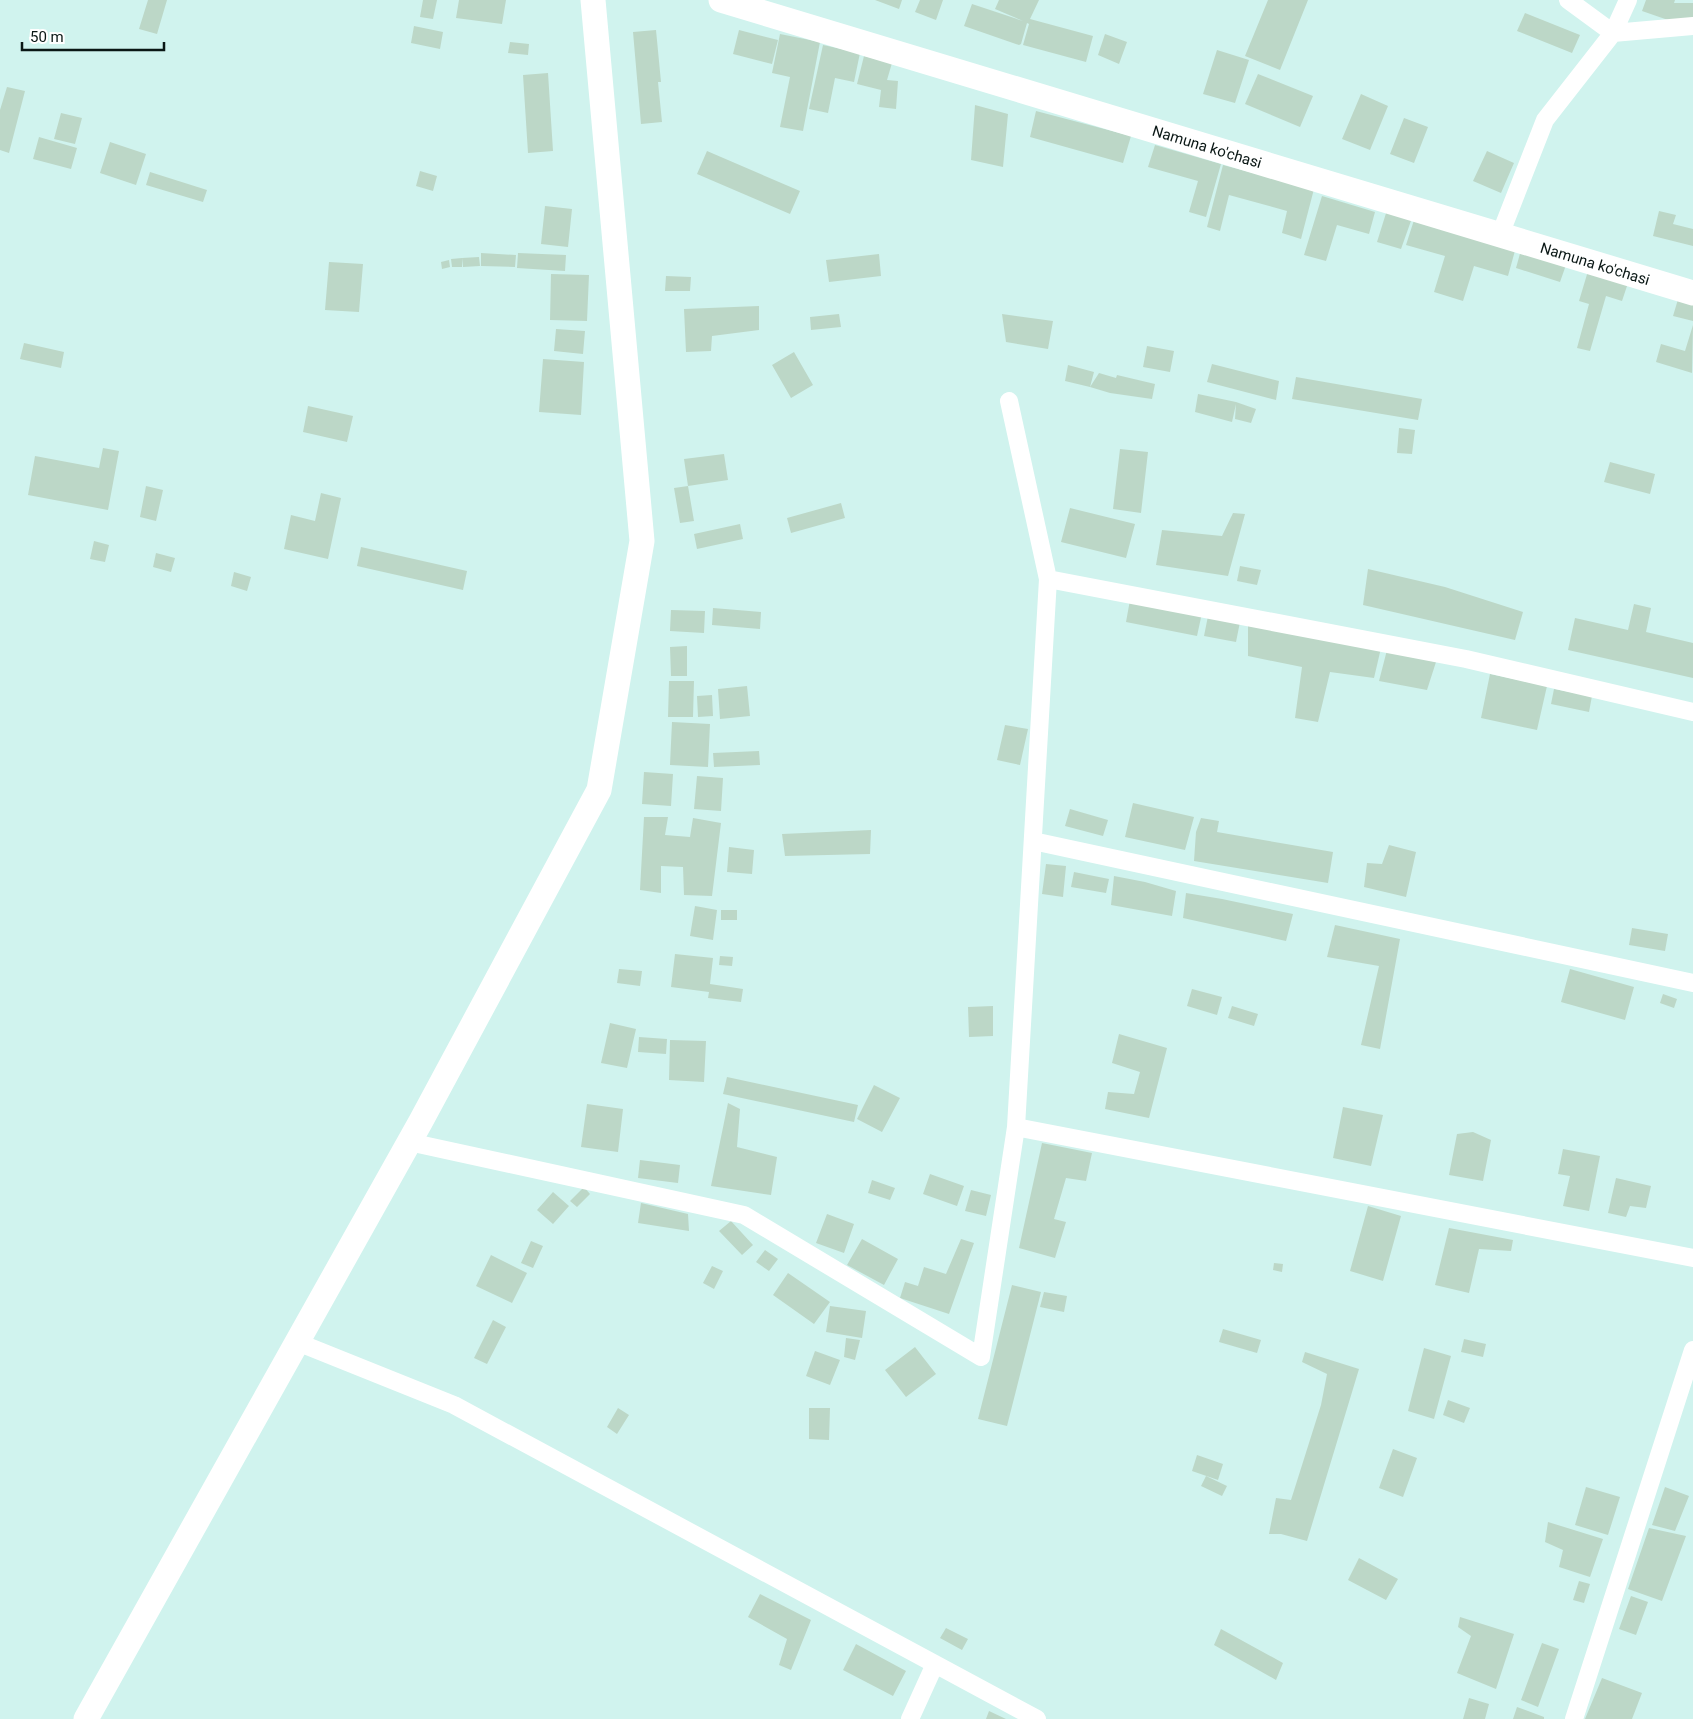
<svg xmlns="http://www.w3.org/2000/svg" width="1693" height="1719" font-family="Roboto,sans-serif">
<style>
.building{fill:#bcd7c7}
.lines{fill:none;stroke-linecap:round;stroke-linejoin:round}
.street{stroke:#fff;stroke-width:18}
.secondary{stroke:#fff;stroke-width:25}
.labels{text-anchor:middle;stroke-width:4;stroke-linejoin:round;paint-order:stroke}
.street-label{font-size:15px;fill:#0a1715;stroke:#fff}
</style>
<rect width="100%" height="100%" fill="#d0f3ee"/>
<path class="building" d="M148,0H167L157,34L139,29Z
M423,0H437L433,19L420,17Z
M459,0H506L502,24L456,18Z
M875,0H902L899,9Z
M920,0H943L936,20L915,12Z
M999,0H1039L1030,19L1093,36L1086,62L1023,45L1029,24L1027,23L1021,44L1019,45L964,26L972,4L1023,21L995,9Z
M1268,0H1308L1280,70L1245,56Z
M1646,0H1675L1674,3H1693V19L1668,20L1642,11Z
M1525,13L1580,35L1572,53L1517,31Z
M414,26L443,32L440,49L411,43Z
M656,30L661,82H658L662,122L641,124L633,32Z
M739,30L778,40L772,64L733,54Z
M780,34L820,42L803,131L780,127L790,77L772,73Z
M1105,34L1127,42L1119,64L1098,55Z
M510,42L529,44L528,55L508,53Z
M823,45L860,53L854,82L835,78L828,113L809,109Z
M1217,50L1249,60L1235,103L1203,94Z
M864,56L892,63L887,80L898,81L896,109L879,107L881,90L857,84Z
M548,73L553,151L528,153L523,75Z
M1258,74L1313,96L1300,127L1245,104Z
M7,87L25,91L9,153L0,150V110Z
M1361,94L1388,106L1370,150L1342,139Z
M975,105L1008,114L1003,167L971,160Z
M1036,111L1131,136L1123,163L1030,137Z
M61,113L82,118L75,144L54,139Z
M1404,118L1428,127L1414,163L1390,154Z
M39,137L77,148L71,169L33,159Z
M110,142L146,154L136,185L100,173Z
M1155,145L1221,164L1206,217L1189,212L1198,181L1148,167Z
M707,151L800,191L790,214L697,174Z
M1487,151L1514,163L1501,193L1473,181Z
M1223,165L1314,189L1301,239L1282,233L1287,211L1229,195L1220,231L1207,227Z
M420,171L437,176L433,191L416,186Z
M150,172L207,190L203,202L146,185Z
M1322,196L1375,212L1369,234L1337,225L1326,261L1304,255Z
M545,206L572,209L568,247L541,244Z
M1387,210L1412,218L1401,249L1377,242Z
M1659,211L1676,215L1673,224L1693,229V246L1653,236Z
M1415,217L1516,247L1508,276L1474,266L1463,301L1434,292L1445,256L1406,245Z
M1521,250L1566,265L1560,282L1516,268Z
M481,253L516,255L515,267L481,266Z
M518,253L566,255L565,271L517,268Z
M879,254L881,276L829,282L826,260Z
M479,257L480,266L463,267L462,258Z
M462,258V267H452L451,259Z
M449,260L450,267L442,269L441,262Z
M329,262L363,264L359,312L325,310Z
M1588,271L1628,283L1622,301L1606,296L1590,351L1577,348L1589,304L1579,301Z
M551,274L589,275L587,321L550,320Z
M666,276L691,277L690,291H665Z
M1679,296L1693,300V321L1673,316Z
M759,306V330L712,336L711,351L686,352L684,309Z
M839,314L841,327L811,330L810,317Z
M1002,314L1053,321L1048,349L1006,342Z
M1693,325L1692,373L1656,362L1661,344L1685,351Z
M556,329L585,331L583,354L554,351Z
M24,343L64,352L61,368L20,359Z
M1147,346L1174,351L1170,372L1143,367Z
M794,352L813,385L791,398L772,365Z
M543,359L584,362L581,415L539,412Z
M1212,364L1279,381L1276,400L1207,382Z
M1068,365L1094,372L1090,387L1065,381Z
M1099,373L1116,378L1117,375L1155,384L1152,399L1110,393L1090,387Z
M1296,377L1422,399L1418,420L1292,399Z
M1198,394L1236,402L1256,409L1251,423L1235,419L1236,404L1232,422L1195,412Z
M308,406L353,416L347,442L303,432Z
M1399,428L1415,430L1412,454L1397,453Z
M103,448L119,451L108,510L28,495L35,456L99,468Z
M1120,449L1148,452L1141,513L1113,509Z
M724,454L728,480L688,486L684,459Z
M1610,462L1655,474L1650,494L1604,482Z
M146,486L163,490L156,521L140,517Z
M688,486L694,521L680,523L674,488Z
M321,493L341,498L328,559L284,549L291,515L315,521Z
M841,503L845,518L791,533L787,518Z
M1070,508L1135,524L1126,558L1061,542Z
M1233,513L1245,514L1228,576L1156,565L1162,530L1222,536Z
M740,524L743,539L697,549L694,534Z
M94,541L109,545L105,562L90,559Z
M361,547L467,571L463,590L357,566Z
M156,553L175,558L171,572L153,567Z
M1240,566L1261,570L1257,585L1237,581Z
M1368,569L1445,587L1523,612L1515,640L1363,605Z
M234,572L251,577L247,591L231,586Z
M1130,600L1202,613L1197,636L1126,622Z
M1634,604L1651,608L1646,632L1693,643V678L1568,650L1575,618L1628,630Z
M713,608L761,612L760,629L712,625Z
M671,610L705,611L704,633L670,631Z
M1208,616L1240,622L1236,642L1204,636Z
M1248,623L1381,648L1374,678L1330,672L1318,722L1295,718L1302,667L1248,656Z
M687,646V676H671L670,647Z
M1387,650L1436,662L1427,690L1379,681Z
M1490,674L1547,686L1537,730L1481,718Z
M669,681H694L693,717H668Z
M747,686L750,716L720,719L718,689Z
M1554,689L1592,696L1589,712L1551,704Z
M712,695L713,716L698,717L697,696Z
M672,722L710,724L708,767L670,765Z
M1005,725L1028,729L1020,765L997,760Z
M759,751L760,765L714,767L713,753Z
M644,772L673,774L671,806L642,804Z
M697,776L723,778L721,811L694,809Z
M1133,803L1194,817L1185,850L1125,837Z
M1070,809L1108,820L1103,836L1065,826Z
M644,817H668L665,835L690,837L693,818L721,823L712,896L684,895L683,867L661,866V893L640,890Z
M1201,818L1219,821L1217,832L1333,852L1328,883L1194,861L1196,832Z
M871,830L870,854L785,856L782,834Z
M1389,845L1416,852L1406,897L1364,887L1367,863L1382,864Z
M729,847L754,850L752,874L727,872Z
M1046,864L1066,866L1063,897L1042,894Z
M1074,872L1109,879L1106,893L1071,887Z
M1114,876L1145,882L1176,891L1172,916L1111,905Z
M1186,893L1222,899L1293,914L1286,941L1183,918Z
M695,906L717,910L713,940L690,936Z
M721,910H737V920H721Z
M1335,925L1400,939L1380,1049L1361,1045L1379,966L1327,957Z
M1632,928L1668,934L1665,951L1629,945Z
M675,954L713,958L710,984L743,989L741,1002L708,998L709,992L671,987Z
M720,956L733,957L732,966L719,965Z
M619,969L642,971L640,986L617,983Z
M1570,969L1634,987L1625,1020L1561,1002Z
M1192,989L1222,997L1217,1015L1187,1006Z
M1663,994L1677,999L1674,1008L1660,1003Z
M993,1006V1036L969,1037L968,1007Z
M1232,1006L1258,1014L1254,1026L1228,1018Z
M610,1023L636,1029L627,1068L601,1063Z
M1119,1034L1167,1048L1149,1118L1105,1109L1108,1092L1134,1094L1140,1072L1112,1063Z
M639,1037L667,1039L666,1054L638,1052Z
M670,1040L706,1041L704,1082L669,1080Z
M727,1077L858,1105L854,1122L723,1094Z
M874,1085L900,1098L882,1132L857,1119Z
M728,1103L740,1109L737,1147L777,1157L771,1195L711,1186Z
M587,1104L623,1109L618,1152L581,1147Z
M1343,1107L1383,1115L1371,1166L1333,1158Z
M1473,1132L1491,1140L1483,1181L1449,1175L1457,1134Z
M1042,1143L1092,1153L1086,1181L1066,1178L1054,1219L1066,1222L1055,1258L1019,1248Z
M1563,1149L1600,1156L1589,1211L1563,1206L1570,1176L1558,1174Z
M640,1160L680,1165L678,1183L638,1178Z
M930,1174L964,1186L957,1206L923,1194Z
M1616,1178L1651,1186L1646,1208L1630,1206L1626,1217L1608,1213Z
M872,1180L895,1188L890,1200L868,1193Z
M584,1187L590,1194L577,1207L570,1201Z
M971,1190L991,1195L986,1216L965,1211Z
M553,1192L569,1206L553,1224L537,1210Z
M641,1203L688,1214L689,1231L638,1223Z
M1368,1206L1401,1216L1383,1281L1350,1271Z
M827,1214L854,1224L844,1253L816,1243Z
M731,1221L753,1245L742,1255L719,1231Z
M1449,1228L1513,1240L1511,1251L1479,1249L1469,1293L1435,1285Z
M862,1239L898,1259L884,1285L847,1265Z
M961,1239L974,1243L949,1314L900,1298L905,1282L918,1286L924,1267L946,1274Z
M531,1241L543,1246L533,1268L521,1263Z
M765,1250L778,1259L769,1271L756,1262Z
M491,1255L527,1273L512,1303L476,1286Z
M1274,1263L1283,1264L1282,1272L1273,1270Z
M712,1266L723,1271L714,1289L703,1283Z
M788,1273L830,1302L814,1324L773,1295Z
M1012,1285L1041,1292L1007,1426L978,1419Z
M1044,1292L1067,1296L1064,1312L1040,1307Z
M830,1306L866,1311L862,1338L826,1332Z
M493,1320L506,1327L487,1364L474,1358Z
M1223,1329L1261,1340L1257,1353L1219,1342Z
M846,1338L860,1340L855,1360L844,1357Z
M1464,1339L1486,1344L1483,1357L1461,1352Z
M915,1347L936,1374L906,1397L885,1370Z
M1424,1348L1451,1356L1434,1419L1408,1411Z
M815,1351L840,1360L830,1385L806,1376Z
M1305,1352L1359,1369L1307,1541L1281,1534H1269L1276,1498L1291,1500L1321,1405L1327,1374L1302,1362Z
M1448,1400L1470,1408L1464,1423L1443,1415Z
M618,1408L629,1415L617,1434L607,1427Z
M809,1408H830L829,1440L809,1439Z
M1393,1449L1417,1458L1403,1497L1379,1488Z
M1197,1455L1223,1464L1218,1480L1192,1471Z
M1206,1476L1227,1486L1222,1496L1201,1486Z
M1586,1487L1620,1497L1608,1535L1575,1525Z
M1665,1487L1689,1496L1675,1531L1652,1525Z
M1548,1522L1603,1539L1590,1577L1559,1567L1563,1550L1545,1542Z
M1649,1528L1686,1536L1662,1601L1628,1589Z
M1359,1558L1398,1579L1386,1600L1348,1580Z
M1579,1581L1590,1584L1584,1603L1573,1600Z
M760,1594L811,1620L791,1670L779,1665L787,1639L748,1617Z
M1631,1596L1648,1602L1636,1635L1619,1629Z
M1460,1617L1514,1634L1496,1689L1457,1673L1471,1636L1458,1627Z
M946,1628L968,1639L962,1650L940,1638Z
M1221,1629L1283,1663L1276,1680L1214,1645Z
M1542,1643L1559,1649L1538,1707L1521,1700Z
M856,1644L906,1671L893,1696L843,1670Z
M1602,1678L1642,1693L1632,1719H1585Z
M1469,1698L1489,1704L1485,1719H1463Z
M1517,1707L1544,1717V1719H1513Z
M989,1711L1006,1719H986Z"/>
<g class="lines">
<path class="street" d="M1568,0L1613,33L1628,0
M1500,235L1545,120L1613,33L1693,26
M1048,579L1466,659L1693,712
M1033,841L1693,983
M1016,1127L1693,1258
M409,1142L744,1215L981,1357L1016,1127L1048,579L1009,401
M297,1342L454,1405L1037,1719
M910,1719L935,1664
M1574,1719L1693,1350"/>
<path class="secondary" d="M721,0L1693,293
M86,1719L421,1121L599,790L642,541L593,0"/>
</g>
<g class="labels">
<g class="street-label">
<text transform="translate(1207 147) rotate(17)" y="5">Namuna ko'chasi</text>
<text transform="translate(1595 264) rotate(17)" y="5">Namuna ko'chasi</text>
</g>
</g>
<path d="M22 42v8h142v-8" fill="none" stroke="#0a1715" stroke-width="2.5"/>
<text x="30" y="42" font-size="15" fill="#0a1715" stroke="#ffffff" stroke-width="4" paint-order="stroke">50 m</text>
</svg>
